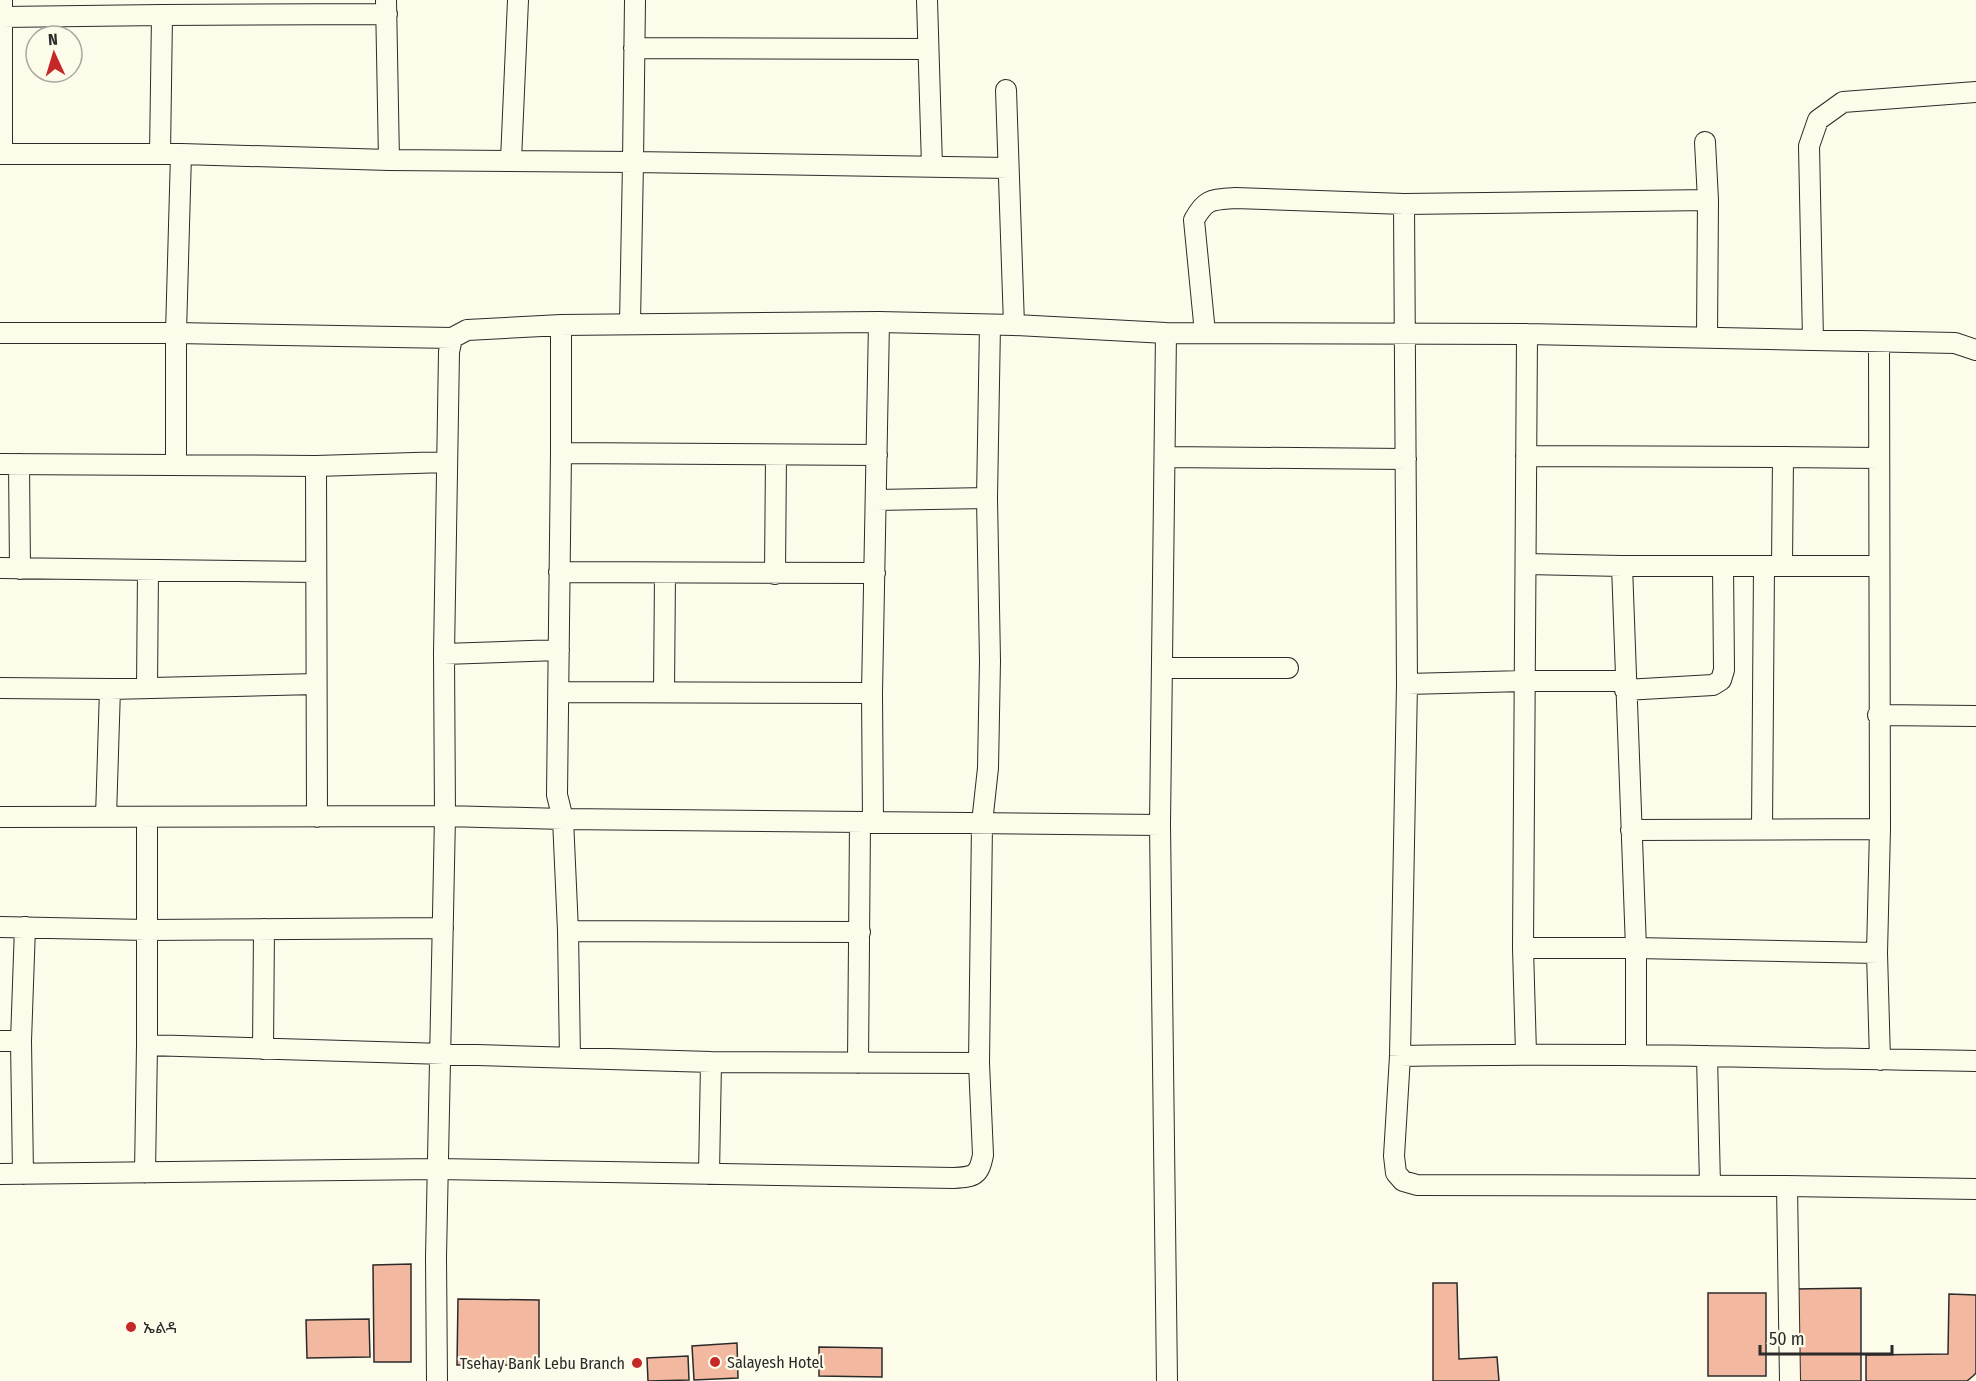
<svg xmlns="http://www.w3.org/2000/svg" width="1976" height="1381" font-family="'Fira Sans Condensed','Noto Sans Ethiopic',sans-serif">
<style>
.building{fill:#f2b8a0;stroke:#2b2b2b;stroke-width:1.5}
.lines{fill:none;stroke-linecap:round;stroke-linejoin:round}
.minor-casing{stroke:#2b2b2b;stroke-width:22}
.minor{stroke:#fdfbea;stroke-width:20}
.poi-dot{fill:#c62828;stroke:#fdfbea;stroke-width:2}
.labels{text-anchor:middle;stroke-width:4.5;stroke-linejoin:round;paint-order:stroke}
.poi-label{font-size:16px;fill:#2b2b2b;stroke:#fdfbea;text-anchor:start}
</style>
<rect width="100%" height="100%" fill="#fdfbea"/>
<path class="building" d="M411,1264V1362H374L373,1265Z
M1433,1283H1457L1459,1359L1497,1357L1499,1381H1433Z
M1861,1288V1381H1795L1794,1289Z
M1708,1293H1766V1376H1708Z
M1949,1294L1976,1295V1373L1973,1376L1967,1381H1866V1355L1948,1354Z
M458,1299L539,1300V1365H457Z
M369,1319L370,1357L307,1358L306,1320Z
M737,1343L738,1378L694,1380L692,1346Z
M819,1347L882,1348V1377L819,1376Z
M688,1356L689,1380L648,1381L647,1358Z"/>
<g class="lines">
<g class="minor-casing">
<path id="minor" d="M2,0V154
M386,0L389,160
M635,0L633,162L1008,168
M927,0L932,166
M2,17L162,15L387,14
M634,48L928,49
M1006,90L1014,325
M1705,142L1708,200
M0,154H181L389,160L633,162L630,323
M160,154L162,15
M511,160L518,0
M1404,204L1407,684L1400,1056L1394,1156L1396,1173L1403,1181L1417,1185L1787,1186L1976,1189
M561,325V453L557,795L563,819L568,931L570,1058
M0,333H176L452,338L467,330L561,325L879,322L1014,325L1166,333L1527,334L1955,343L1976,350
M1166,333L1160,825L1167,1381
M1205,333L1194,220C1206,198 1212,200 1235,198L1404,204L1708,200L1707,337
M1813,340L1809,146L1818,120L1843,102L1976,92
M1879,342L1880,829L1877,953L1880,1060
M561,453L877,455
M1526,456L1783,457L1782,566
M1165,457L1406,459
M1783,457L1879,458
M0,464L316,466L447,462
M19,464L20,569
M176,465V333L181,154
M316,466L317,817
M876,500L987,498
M1526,564L1622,566H1878
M1622,566L1636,948V1054
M0,568L316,572
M559,572L875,573
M775,574L776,455
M444,654L559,650
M1164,668H1288
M1407,684L1524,681H1625
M0,688L110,689L316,684
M147,688L148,570
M1625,690L1713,685L1721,680L1724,670L1723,566
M559,692L872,693
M664,692L665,573
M1878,715L1976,716
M0,817L445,816L563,819L1160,825
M106,817L110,689
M873,822L872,693L879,322
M1762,829L1764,566
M1631,830L1880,829
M0,927L147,930L443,928
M568,931L860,932
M1523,948H1636L1877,953
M0,1041H21
M147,1045L711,1062L979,1063
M263,1049L264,929
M1526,1053L1523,948L1527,334
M1400,1056C1592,1052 1784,1058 1976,1061
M1707,1056L1710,1185
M858,1063L860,822
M145,1173L147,1045V818
M0,1174L437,1169L954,1178C975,1177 979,1175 983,1155L979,1063L982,823L988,768L990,661L987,498L990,325
M23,1174L21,1041L25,927
M709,1174L711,1062
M1787,1186L1790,1381
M437,1381L436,1257L445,816L444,654L449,352L452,338"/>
</g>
<use href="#minor" class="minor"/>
</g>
<g class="poi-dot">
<circle cx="131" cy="1327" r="6"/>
<circle cx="715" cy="1362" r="6"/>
<circle cx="637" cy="1363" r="6"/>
</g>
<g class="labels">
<g class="poi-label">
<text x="143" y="1333">ኤልዳ</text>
<text x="727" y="1368">Salayesh Hotel</text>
<text x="625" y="1369" text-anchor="end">Tsehay Bank Lebu Branch</text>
</g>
</g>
<g transform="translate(54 54) rotate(356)"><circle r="28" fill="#fdfbea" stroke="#a9a89e" stroke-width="1.5"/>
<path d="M0-4.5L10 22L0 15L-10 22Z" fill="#c62828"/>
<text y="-9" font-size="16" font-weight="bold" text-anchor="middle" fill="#2b2b2b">N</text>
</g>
<path d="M1760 1345v9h132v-9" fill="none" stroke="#2b2b2b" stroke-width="3"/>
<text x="1769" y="1345" font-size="18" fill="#2b2b2b" stroke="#fdfbea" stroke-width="4.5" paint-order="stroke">50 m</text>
</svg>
